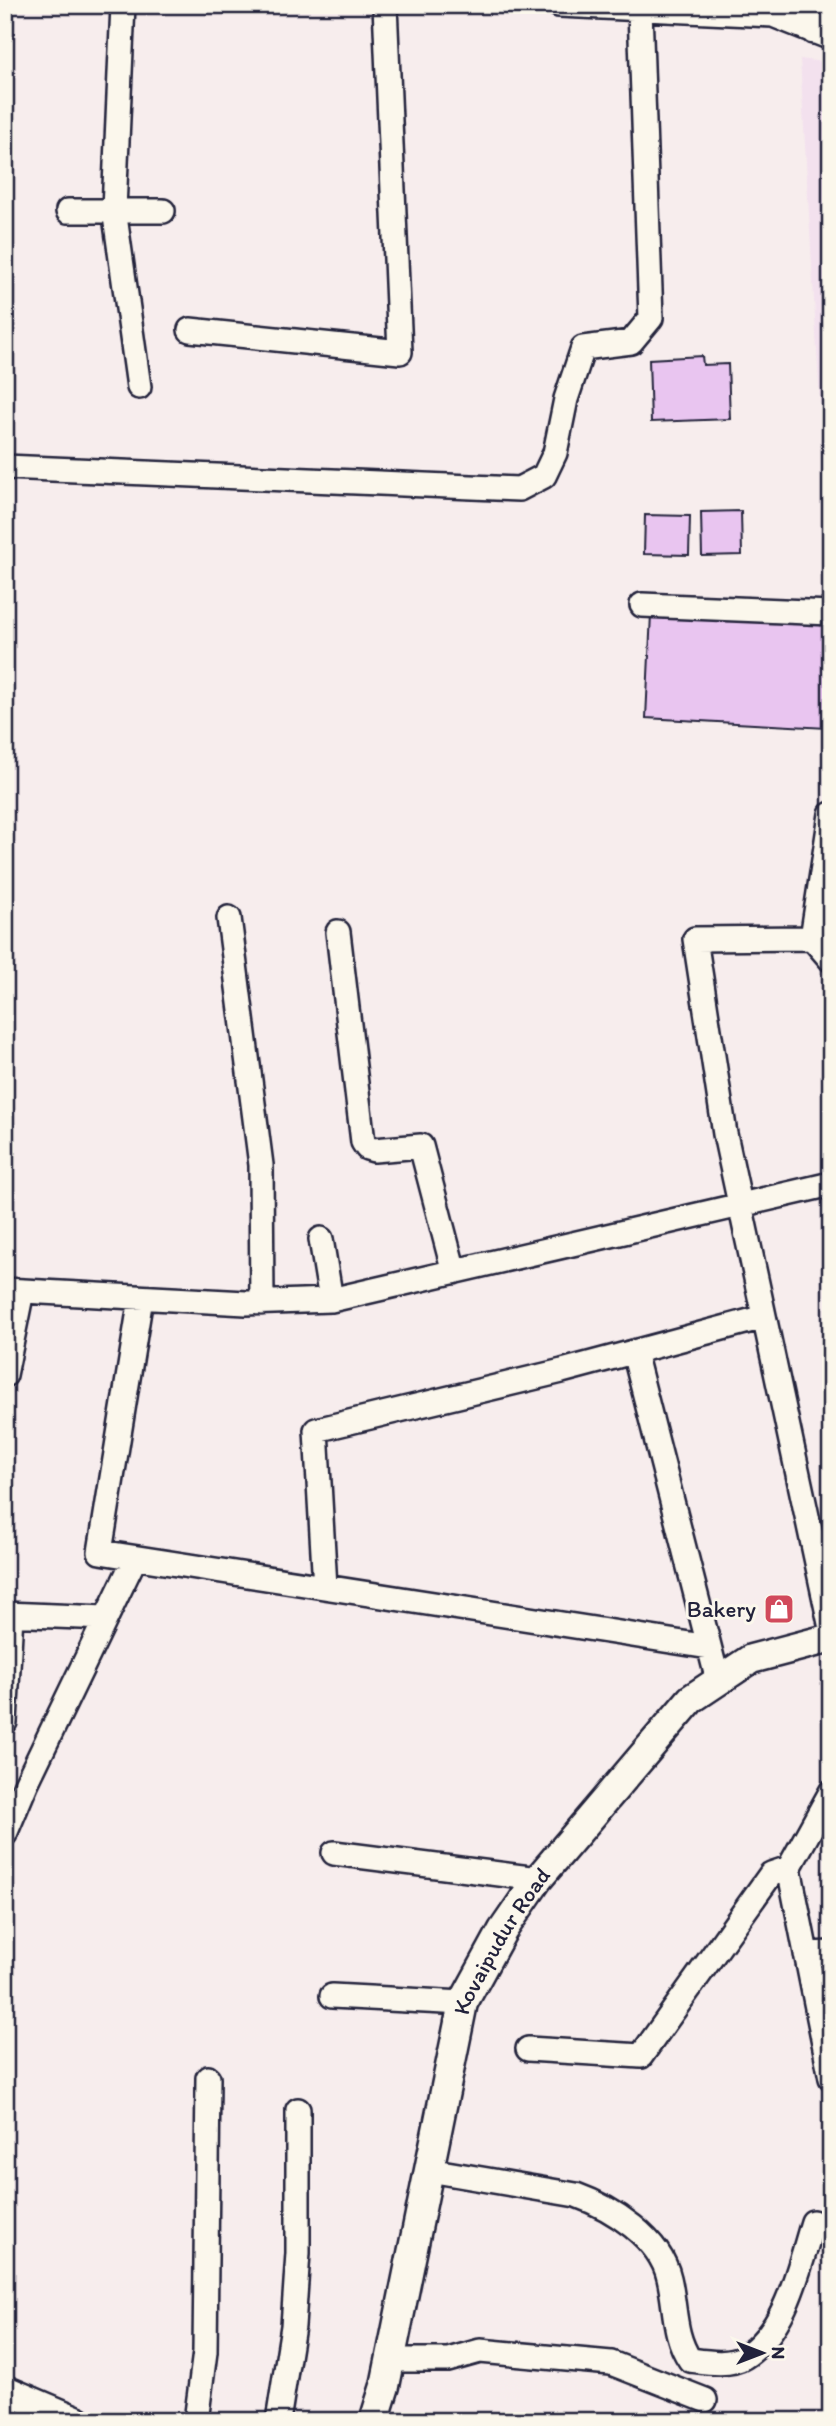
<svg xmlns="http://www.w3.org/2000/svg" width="836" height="2426" font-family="Itim,sans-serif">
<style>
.built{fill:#f3e1ee}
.building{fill:#e9c5f0;stroke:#22223b;stroke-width:2}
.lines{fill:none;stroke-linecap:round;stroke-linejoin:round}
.minor-casing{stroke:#22223b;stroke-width:28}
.major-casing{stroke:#22223b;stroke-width:33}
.minor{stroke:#fbf7ec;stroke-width:23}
.major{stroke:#fbf7ec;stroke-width:28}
.labels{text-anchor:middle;stroke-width:6;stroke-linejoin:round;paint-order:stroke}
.poi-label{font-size:23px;fill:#22223b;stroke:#fbf7ec;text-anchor:end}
.street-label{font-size:23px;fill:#22223b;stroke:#fbf7ec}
</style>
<rect width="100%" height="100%" fill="#f7eded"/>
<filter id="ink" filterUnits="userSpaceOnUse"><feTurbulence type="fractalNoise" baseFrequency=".0143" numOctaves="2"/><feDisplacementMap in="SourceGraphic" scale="14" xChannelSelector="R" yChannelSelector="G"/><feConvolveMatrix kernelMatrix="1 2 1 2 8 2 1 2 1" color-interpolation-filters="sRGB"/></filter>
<g filter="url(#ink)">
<path class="built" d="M800,59L831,63V404L820,403Z"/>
<path class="building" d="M702,356L703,365L728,364L730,419L651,422L649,359Z
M741,511L742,555L702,556L701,512Z
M645,515L690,516L689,555L644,554Z
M651,614L831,624L827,728L646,718Z"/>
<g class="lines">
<g class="minor-casing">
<path id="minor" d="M123,5L114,209L139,387
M559,5L773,15L831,38
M813,32L814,5
M68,211H163
M190,330L400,352L385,5
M5,467L519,489L544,476L555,453L566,399L583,348L631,342L651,318L640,10
M642,605L831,613
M831,814L812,938L831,960
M229,918L261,1165L262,1303
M338,932L363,1142L367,1148L374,1150L421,1146L454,1272
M812,938L695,939L725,1134L831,1628
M321,1239L331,1300
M5,1290L246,1303L331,1300L831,1184
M141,1298L100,1552L709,1647
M634,1352L718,1681
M5,1375L22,1291
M325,1587L316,1430L562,1371L764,1317
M5,1614L106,1618
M5,1722L11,1615
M831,1792L789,1868L831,2078
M5,1834L26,1784L135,1558
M334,1853L538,1879
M806,1954L831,1953
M332,1996L463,2003
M528,2049L641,2056L771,1874L789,1868
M429,2170L576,2195C612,2208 660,2238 669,2278C676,2307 673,2335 690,2360C706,2362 730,2366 744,2357C787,2330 799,2267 813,2222
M390,2360H448L480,2351L611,2363L705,2400
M196,2421L205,2352L208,2078
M278,2421L293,2326L298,2253V2110"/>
</g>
<g class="major-casing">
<g id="major">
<path d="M5,2390L78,2421"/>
<path id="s1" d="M374,2421L385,2386L463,2003L503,1930L538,1879L691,1699L751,1659L831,1638"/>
</g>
</g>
<use href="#minor" class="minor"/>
<use href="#major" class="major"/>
</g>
</g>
<defs>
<g id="shop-square" transform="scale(1.575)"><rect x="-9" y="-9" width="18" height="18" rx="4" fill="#d1495b" stroke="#fbf7ec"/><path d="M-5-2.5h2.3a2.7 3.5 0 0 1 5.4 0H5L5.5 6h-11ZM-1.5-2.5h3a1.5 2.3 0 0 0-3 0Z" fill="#fff"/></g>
</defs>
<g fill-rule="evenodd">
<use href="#shop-square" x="779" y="1609"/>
</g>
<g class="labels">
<g class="poi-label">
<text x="756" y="1617">Bakery</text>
</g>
<g class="street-label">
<text dy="8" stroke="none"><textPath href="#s1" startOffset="500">Kovaipudur Road</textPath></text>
</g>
</g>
<rect width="836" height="2426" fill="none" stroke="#fbf7ec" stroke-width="28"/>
<rect x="14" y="14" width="808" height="2398" fill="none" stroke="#22223b" stroke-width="2.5" filter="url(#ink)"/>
<g transform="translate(762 2353) rotate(90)" stroke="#fbf7ec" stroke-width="5" paint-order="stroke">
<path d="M0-5L12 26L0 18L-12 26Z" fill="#22223b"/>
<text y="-10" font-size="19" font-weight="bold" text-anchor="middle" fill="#22223b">N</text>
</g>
</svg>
